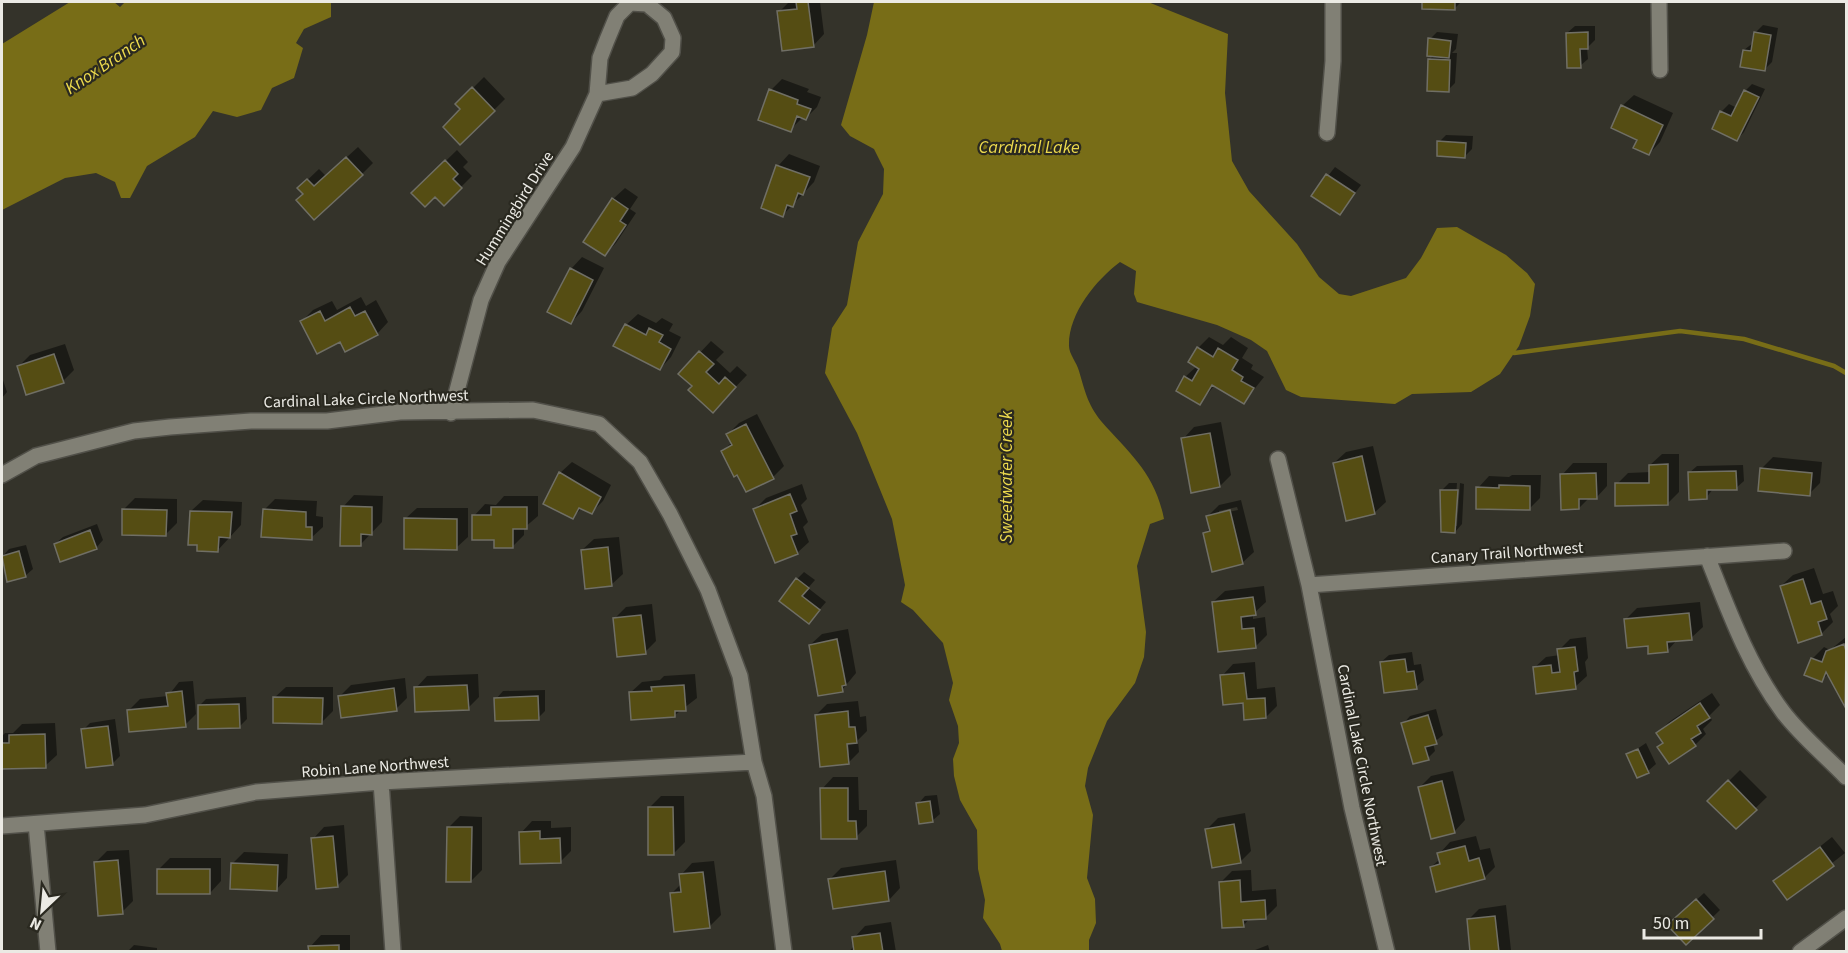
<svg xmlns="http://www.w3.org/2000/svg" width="1848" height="953" font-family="'Source Sans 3',sans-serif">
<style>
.water{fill:#786d17}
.shadow{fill:#0007;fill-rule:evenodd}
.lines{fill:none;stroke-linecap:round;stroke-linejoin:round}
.stream{stroke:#786d17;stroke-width:4.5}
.building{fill:#554d13;stroke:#706f65;stroke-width:1.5}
.street-casing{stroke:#515049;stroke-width:18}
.street{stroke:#818075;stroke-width:15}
.labels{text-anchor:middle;stroke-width:4.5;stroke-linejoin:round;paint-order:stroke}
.street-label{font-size:16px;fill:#ebeae4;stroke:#2a2920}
.water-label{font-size:18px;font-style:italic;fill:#edda4d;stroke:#2a2920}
</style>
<rect width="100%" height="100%" fill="#34332a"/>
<path class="water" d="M70,2H114L120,7L125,2H337L331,3V17L304,29L296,43L303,48L294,78L272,88L261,110L237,117L213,111L195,137L147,166L130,198H121L115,182L96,173L65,178L2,210V44Z
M874,2H1148L1228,34L1225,93L1232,161L1249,191L1297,244L1319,277L1339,294L1351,296L1406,278L1421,258L1437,228L1457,227L1506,255L1527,273L1535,284L1530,316L1519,346L1500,374L1471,392L1412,394L1395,404L1301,397L1286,390L1267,351L1251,340L1217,325L1137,302L1134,294L1136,271L1120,262C1096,280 1068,314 1069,346C1069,354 1077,363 1079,371C1085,391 1087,403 1101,421C1130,454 1155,473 1164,519L1150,524L1137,566L1146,632L1144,657L1135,683L1107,721L1088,768L1085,786L1093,815L1087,878L1095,899L1096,923L1089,940V951H1002L1000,944L983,918L985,900L978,869L977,830L960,800L954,776L953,759L959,743L958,726L949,700L953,683L943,643L913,610L901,602L905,585L892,519L857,433L825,373L832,328L847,305L858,242L883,194L884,169L874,149L850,136L841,125L867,35Z"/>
<path class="shadow" d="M789,2H820L824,34L813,46L779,12Z
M1424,2H1461L1455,8H1424Z
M1763,25L1778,28L1772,62L1765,69L1744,50L1753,43L1755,33Z
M1575,26H1595V40L1587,48L1588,59L1580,66L1567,33Z
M1437,32L1458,34L1456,49L1452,53H1457L1455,83L1448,90L1430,59L1434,55L1430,39Z
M484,77L505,99L461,143L462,109L457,104Z
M782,79L809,89L807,92L821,97L817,107L806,118L803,117L790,130L771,90Z
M1752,84L1765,89L1744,132L1737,140L1721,112L1729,104L1737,108L1745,91Z
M1634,95L1673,113L1660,142L1649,154L1622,106Z
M1446,135L1473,136L1472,149L1465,156L1439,142Z
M358,147L373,163L362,174L305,194L299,188L319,169L326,176Z
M457,150L468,162L463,167L472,176L444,204L435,194L413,193Z
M789,154L820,166L814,182L783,215L778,166Z
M1335,167L1361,185L1340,213L1313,195Z
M625,188L638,197L630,209L636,213L616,243L605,255L613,199Z
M582,257L604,268L582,311L571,323V269Z
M361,297L366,306L376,300L388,322L377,334L341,340L302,321L313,310L332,301L337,310Z
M638,314L656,323L662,318L673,324L669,331L681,337L671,357L660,369L626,325Z
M1209,337L1223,345L1231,337L1248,348L1242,358L1253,365L1251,369L1264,377L1244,402L1215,385L1200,403L1185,377L1197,366L1198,348Z
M711,341L724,352L716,360L730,373L737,366L747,375L724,399L694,386L680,374Z
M65,344L74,370L63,381L19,366L30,355Z
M2,377L7,392L2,398Z
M757,414L784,466L773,477L723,451L732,442L728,434L739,423Z
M1221,422L1231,475L1220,486L1183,439L1194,427Z
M1373,446L1386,502L1374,513L1334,463L1346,452Z
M1662,454H1679V492L1668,503L1617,484L1628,473L1651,472L1650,465Z
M1773,457L1822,462L1820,483L1809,494L1762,468Z
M572,462L611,485L603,501L592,512L582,508L572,518L560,473Z
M1573,463H1607V486L1596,498H1589L1579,508L1562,475Z
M1743,465L1744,481L1736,488L1713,489L1706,498L1689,473L1697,466Z
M1512,475H1541L1540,498L1529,509L1478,488L1489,476L1509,477Z
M1449,483H1457L1454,526H1457L1460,483L1464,484L1462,524L1455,532L1442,490Z
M802,484L807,499L801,505L808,522L803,527L809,542L797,553L755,509L766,498Z
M354,495L383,496L382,522L360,545L343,507Z
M504,496H538V516L524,528V535L512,547L495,539L474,516L485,504L496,505Z
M135,498L177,499V523L166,534L124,509Z
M275,499L317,501L316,516L323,517V527L311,538L264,510Z
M203,500L242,502L241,525L218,550L191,511Z
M1241,500L1254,552L1242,563L1205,533L1210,528L1208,516L1219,505ZM1237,507L1238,510L1219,514V511Z
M417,508H468V537L456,548L405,519Z
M97,524L103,540L96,548L55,544L63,537Z
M619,537L623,574L611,585L582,550L594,539Z
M26,545L33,569L25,576L8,581L2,557L9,549Z
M1814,568L1823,594L1833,591L1838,606L1830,614L1833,622L1821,634L1781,586L1793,575Z
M804,572L815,580L808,588L826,602L809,622L797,579Z
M1264,586L1266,602L1253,614V619L1265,617L1267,635L1256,646L1213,602L1225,591Z
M1700,602L1703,627L1691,638L1678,639L1668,650L1649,644L1626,619L1637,608Z
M652,604L656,641L645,652L615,618L626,607Z
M848,629L856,673L842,690L810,645L822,634Z
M1586,637L1588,658L1585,662L1587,676L1575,687L1534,668L1546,657L1560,655L1559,650L1570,639Z
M1846,637V705H1845L1829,673L1822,680L1812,659L1824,647L1830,650Z
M1412,652L1414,665L1421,664L1424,680L1416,687L1381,662L1389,655Z
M1255,662L1257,689L1275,687L1277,706L1266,717L1244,702L1222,676L1233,664Z
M478,674L479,697L468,708L416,688L427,676Z
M695,674L697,698L675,715L630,693L642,682L660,680L664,676Z
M405,678L407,698L396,709L340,696L351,685Z
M193,681L196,714L185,725L129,710L140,699L168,696L179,682Z
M286,687H333V711L322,722L274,698Z
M545,690V711L538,718L496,699L503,691Z
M1712,693L1720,705L1709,716L1712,720L1703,729L1706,734L1695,745L1664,742L1658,733L1669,722Z
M246,697L247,719L240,726L199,706L206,699Z
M858,701L860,717L866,716L867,731L858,740L859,752L848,763L816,715L827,704ZM845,737H848L849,755H846Z
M1436,709L1443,735L1433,743L1435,751L1428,758L1403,724L1410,716Z
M115,719L120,756L113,763L83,730L90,723Z
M55,723L57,755L45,766L2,768V736L5,733H13L22,724Z
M1646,743L1656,764L1648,771L1628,755Z
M1740,770L1767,797L1736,827L1709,801Z
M1453,771L1465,820L1454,832L1420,787L1431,776Z
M833,777H858L859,810H867V826L856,837L822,789Z
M937,795L940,814L932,821L918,804L925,796Z
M661,796H684L685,842L673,854L649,808Z
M1245,813L1251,851L1240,862L1207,829L1218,818Z
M460,816L482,817V870L471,881L448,828Z
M532,821H551V828L571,827V851L560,862L521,833Z
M344,825L348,875L337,886L313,839L324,827Z
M1476,836L1480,850L1490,848L1495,867L1484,878L1431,867L1440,859L1439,854L1450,842Z
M1832,837L1845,853L1787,898L1775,882Z
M129,850L133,901L122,912L95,863L107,851Z
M244,852L288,854L287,878L276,890L232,864Z
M170,858H221V881L210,893L158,870Z
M896,860L900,888L889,900L830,879L841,868Z
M714,861L721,915L709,927L672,893L682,883L681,875L692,863Z
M1251,870L1252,891L1276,889L1277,906L1266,917L1250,918L1243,926L1221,882L1232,871Z
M1704,893L1720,910L1686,943L1677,918Z
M1506,905L1511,950L1479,952L1468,920L1479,909Z
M891,922L896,952H849L853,947L854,938L865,926Z
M321,935H350V952H310V947Z
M134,945L157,948V952H127Z
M1268,945L1270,952H1250Z"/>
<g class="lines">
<path class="stream" d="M1514,353L1680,331L1744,339L1834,366L1846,373"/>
</g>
<path class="building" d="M796,2H808L814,47L782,51L777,11L797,9Z
M1422,2H1455V10L1422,9Z
M1588,32V49H1580L1581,68H1567L1566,33Z
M1754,32L1771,35L1765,71L1740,67L1743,50L1751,51Z
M1428,38L1451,41L1449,58L1427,56Z
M1428,59L1450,60L1449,92L1427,91Z
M472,87L495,111L460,145L443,127L460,109L455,104Z
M769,89L798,100L797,104L811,109L806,120L797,116L791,132L758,120Z
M1744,90L1759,97L1737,141L1712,129L1720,111L1731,116Z
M1621,105L1663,125L1649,155L1633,148L1637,140L1611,128Z
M1437,141L1466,143L1465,158L1437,156Z
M346,157L363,175L314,220L296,200L303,194L297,188L307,179L314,186Z
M445,160L458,174L453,179L462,188L444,206L435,197L425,207L411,193Z
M776,165L810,177L803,195L798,193L793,207L787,205L783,217L761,208Z
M1326,174L1355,193L1340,215L1311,196Z
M612,198L628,209L620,221L626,225L605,256L583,242Z
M570,268L593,280L571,324L547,312Z
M350,307L355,316L365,311L378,335L345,352L340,342L317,354L300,321L320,311L325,321Z
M625,324L646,335L649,328L663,335L659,342L671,349L660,370L613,346Z
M1197,347L1213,357L1218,348L1238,360L1232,370L1243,377L1241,381L1254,388L1244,404L1212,385L1200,405L1176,391L1184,376L1192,381L1199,369L1188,362Z
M699,351L714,364L706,372L719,384L725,377L736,387L713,413L688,390L692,386L678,374Z
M54,354L64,383L26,395L17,366Z
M746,424L774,479L746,492L737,475L734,477L721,451L732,445L726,434Z
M1210,433L1220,487L1191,493L1181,438Z
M1362,456L1375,514L1346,521L1333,463Z
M1668,464V505L1615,506V483H1649V465Z
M1760,468L1812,473L1810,496L1758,491Z
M1736,471L1737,490H1707V499L1689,500L1688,472Z
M559,472L601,497L592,514L579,508L573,519L543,504Z
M1596,473L1597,499H1579V509L1561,510L1560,474Z
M1499,485L1530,486V510L1476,509V487L1499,488Z
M1440,490H1458L1455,533L1441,532Z
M790,494L797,511L790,514L797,534L791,536L798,554L775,563L753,509Z
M341,506L372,507V535L361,534V546H340Z
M491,507H527V529H513V548H494V540H472V515H491Z
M122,509L167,510L166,536L122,535Z
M263,509L306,512V527H312V540L261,537Z
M1230,510L1243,564L1212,572L1203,533L1210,531L1206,516Z
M190,511L232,512L230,538L219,537L218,552L197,551V545H188Z
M404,518L457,519V550L404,549Z
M90,530L97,549L60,562L54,544Z
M608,547L612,586L585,589L581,550Z
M19,551L26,577L7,582L2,556Z
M796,578L809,588L802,596L820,610L809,624L779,601Z
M1803,579L1811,604L1821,601L1827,619L1818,622L1822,635L1798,643L1780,586Z
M1253,597L1256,615L1241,617L1242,629L1254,628L1256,648L1218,652L1212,602Z
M1689,613L1692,640L1667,642L1668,652L1648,654V646L1627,648L1624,619Z
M641,615L646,654L617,657L613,618Z
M837,639L846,685L842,686L843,692L818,696L809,645Z
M1844,644L1846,651L1845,707L1826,672L1822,682L1804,675L1811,658L1822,662L1826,651Z
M1575,647L1578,671L1574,672L1576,689L1536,694L1533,667L1551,665L1552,673L1560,672L1557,649Z
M1405,659L1407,672L1414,671L1417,689L1384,693L1380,662Z
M1244,673L1247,699L1265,698L1266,718L1244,720L1243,703L1223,705L1220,675Z
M467,685L469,710L415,712L414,687Z
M684,685L686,711H675V717L631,720L629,692L652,691L651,687Z
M394,688L397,711L341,718L338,696Z
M182,691L186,727L129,732L127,710L168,706L166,693Z
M538,696L539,720L495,721L494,698Z
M273,697L323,698L322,724L273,723Z
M1700,703L1710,718L1697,726L1701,733L1691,739L1696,746L1669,764L1657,747L1663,743L1656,733Z
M239,704L240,728L198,729V705Z
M848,711L849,727H855L857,743L847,744L849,764L820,767L815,715Z
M1428,715L1437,744L1425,747L1429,760L1413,764L1401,723Z
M108,726L113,765L86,768L81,729Z
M45,734L46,768L2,769V743H9V735Z
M1638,749L1649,773L1637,778L1626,754Z
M1728,780L1757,810L1736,829L1707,801Z
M1442,781L1455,833L1431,839L1418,787Z
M820,788H848V821H856L857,839H821Z
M930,801L933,822L919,824L916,803Z
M648,807H673L674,855H648Z
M1234,824L1241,863L1212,868L1205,829Z
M447,827H472L471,882H446Z
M540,831V839L560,838L561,863L520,864L519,832Z
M333,836L338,887L316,889L311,838Z
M1465,846L1469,861L1479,858L1485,879L1436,892L1430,867L1440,864L1437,853Z
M1820,847L1834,866L1787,900L1773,881Z
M118,860L123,914L98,916L94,862Z
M231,863L278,865L277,891L230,889Z
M157,869H210V894H157Z
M885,871L889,901L833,909L828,879Z
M703,872L710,928L674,932L670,893L681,892L679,874Z
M1240,880L1241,902L1265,900L1266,919L1243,920L1244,927L1222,928L1219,882Z
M1696,899L1714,919L1686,945L1667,925Z
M1495,916L1499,952H1470L1467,919Z
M880,933L883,952H854L852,937Z
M339,945V952H309L308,946Z"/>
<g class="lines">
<g class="street-casing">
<path id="street" d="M1659,2L1660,70
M1327,133L1333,61V2
M451,413L481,300L498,262L573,147L597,94L600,58L607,40L617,16L630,3L647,4L664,18L673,38L672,52L652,74L632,88L597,94
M1278,459L1309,585L1352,808L1387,952
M2,475L36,456L134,431L170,427L251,421H327L400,412L533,410L599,424L640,462L670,514L708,590L740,676L754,762L764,796L784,952
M1707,556C1728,609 1748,665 1783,712C1801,736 1826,756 1846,777
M1309,585L1784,551
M381,782L393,952
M36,824L48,952
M2,826L145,815L256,792L381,782L754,762
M1800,952L1846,918"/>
</g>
<use href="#street" class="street"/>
</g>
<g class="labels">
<g class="street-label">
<text transform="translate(514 208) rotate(-58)" y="6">Hummingbird Drive</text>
<text transform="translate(366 398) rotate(-2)" y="6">Cardinal Lake Circle Northwest</text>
<text transform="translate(1507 552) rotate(-4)" y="6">Canary Trail Northwest</text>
<text transform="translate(1363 765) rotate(79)" y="6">Cardinal Lake Circle Northwest</text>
<text transform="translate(375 766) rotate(-4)" y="6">Robin Lane Northwest</text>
</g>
<g class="water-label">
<text transform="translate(105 64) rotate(-34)" y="6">Knox Branch</text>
<text x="1029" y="153">Cardinal Lake</text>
<text transform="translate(1006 477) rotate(-90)" y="6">Sweetwater Creek</text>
</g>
</g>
<rect width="1848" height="953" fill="none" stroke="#ebeae4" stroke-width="6"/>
<g transform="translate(42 911) rotate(206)" stroke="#2a2920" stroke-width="4.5" paint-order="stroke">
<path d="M0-4.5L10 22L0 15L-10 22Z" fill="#ebeae4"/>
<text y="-9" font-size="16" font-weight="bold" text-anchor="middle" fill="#ebeae4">N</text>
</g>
<path d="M1644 929v9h117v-9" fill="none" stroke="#ebeae4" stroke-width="3"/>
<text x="1653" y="929" font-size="18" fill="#ebeae4" stroke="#2a2920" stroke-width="4.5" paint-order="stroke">50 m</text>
</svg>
